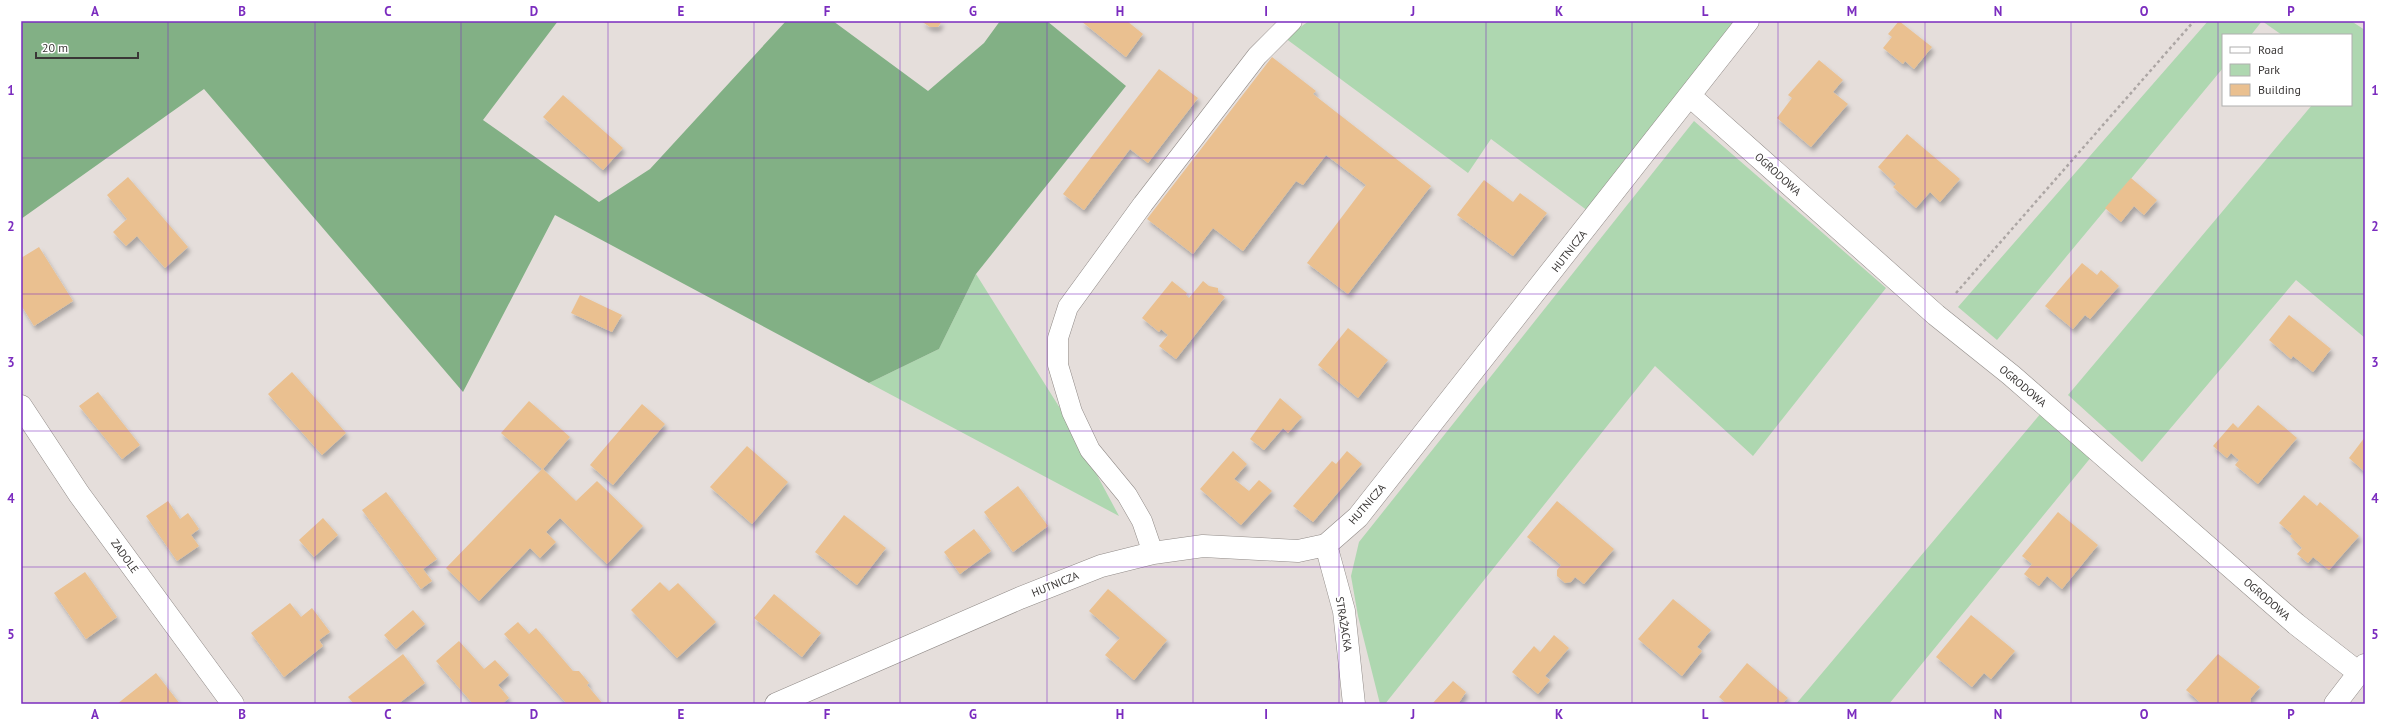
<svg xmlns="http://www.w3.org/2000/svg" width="2386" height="725" font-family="'PT Sans',sans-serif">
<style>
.green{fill:#aed7b0}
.forest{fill:#82b085}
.building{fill:#eac090;filter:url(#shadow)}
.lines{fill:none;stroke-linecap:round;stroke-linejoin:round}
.lane-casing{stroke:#918b88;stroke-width:21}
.street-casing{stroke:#918b88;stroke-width:23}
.path{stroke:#aca6a4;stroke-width:2.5;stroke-dasharray:3 3;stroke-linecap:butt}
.lane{stroke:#fff;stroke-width:20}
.street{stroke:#fff;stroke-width:22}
.grid{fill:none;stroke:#7b2cbf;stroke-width:1;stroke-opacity:0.55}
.labels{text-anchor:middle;stroke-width:3.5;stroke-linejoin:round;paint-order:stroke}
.street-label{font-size:11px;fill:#3a3736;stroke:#fff}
.neatline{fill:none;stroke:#7b2cbf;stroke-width:1.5}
.grid-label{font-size:13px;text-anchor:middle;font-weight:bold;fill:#7b2cbf}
</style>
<defs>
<filter id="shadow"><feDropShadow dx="2.5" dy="4.5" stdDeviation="2" flood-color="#0004"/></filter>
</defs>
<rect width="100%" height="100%" fill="#e5dedb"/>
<path class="green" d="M1309,21H1734L1588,211L1491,139L1468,173L1285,38Z
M2208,21H2351L2365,30V338L2296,280L2142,462L2068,395L2312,105H2351V35H2282L2262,21L2251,35H2223V68L1997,340L1958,307Z
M1694,121L1886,288L1753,456L1655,366L1385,704H1380L1358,616L1351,576L1359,542Z
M976,274L1068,421L1119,516L869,383L939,349Z
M2042,412L2092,456L1889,704H1796Z"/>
<path class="forest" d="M21,21H558L483,120L599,202L650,169L786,21H833L928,91L984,43L1000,21H1047L1126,86L976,274L939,349L869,383L555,215L463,392L204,89L21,219Z"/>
<path class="building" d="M921,21H942L938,27H930Z
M1081,21H1127L1143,34L1126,57Z
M1899,21L1932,47L1914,69L1905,61L1903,64L1883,48L1892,37L1888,34Z
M1272,57L1316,91L1313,94L1431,186L1348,294L1307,263L1366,185L1326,155L1303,185L1296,181L1243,251L1213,228L1193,254L1147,219Z
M1819,60L1843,80L1833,92L1848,104L1811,147L1777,118L1792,98L1788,95Z
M1159,69L1198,98L1148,163L1130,149L1084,210L1063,194Z
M563,95L623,148L603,170L543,117Z
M1907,134L1960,179L1940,202L1930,192L1916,208L1893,187L1896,184L1878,167Z
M128,177L188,247L165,268L137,236L126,246L113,232L127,219L107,195Z
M2131,178L2157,200L2144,215L2134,206L2121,222L2105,208Z
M1484,180L1513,202L1520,193L1547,213L1513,256L1457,215Z
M39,247L73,301L34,326L21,305V258Z
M2082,263L2097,275L2101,270L2119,286L2090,319L2085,315L2073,329L2045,306Z
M1172,281L1187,293L1186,295L1189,298L1203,281L1209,286L1218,288V292L1225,297L1176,359L1159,346L1168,335L1161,329L1159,332L1142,318Z
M580,295L622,315L612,332L571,313Z
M2289,315L2331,349L2313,372L2293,356L2291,359L2269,340Z
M1348,328L1388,360L1358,398L1318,365Z
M292,372L346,433L322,455L268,394Z
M98,392L140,445L122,459L79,406Z
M1280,398L1302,417L1288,433L1283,428L1264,450L1250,439Z
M529,401L570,437L543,469L576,501L597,481L643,526L607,564L560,518L546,532L556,542L540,558L530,548L479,601L446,568L542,469L501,433Z
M642,404L665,424L613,485L590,465Z
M2258,405L2297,438L2258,484L2235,465L2239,460L2231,453L2227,458L2213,446L2233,423L2238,428Z
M2365,437V472L2349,458Z
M747,446L788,482L752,524L710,487Z
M1233,451L1247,464L1234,479L1249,491L1259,480L1272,491L1241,525L1200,489Z
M1347,451L1362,464L1313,522L1293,506L1332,461L1336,464Z
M1018,486L1048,526L1013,552L984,512Z
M386,492L437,559L423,569L432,581L421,589L362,510Z
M2304,495L2317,506L2320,502L2359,536L2329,570L2313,557L2308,563L2297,554L2302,548L2290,536L2292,534L2279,523Z
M168,501L180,519L188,513L199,529L191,535L199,546L177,561L146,516Z
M1557,501L1614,549L1584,584L1575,577L1571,582L1565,583L1557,576V570L1561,565L1527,537Z
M2058,512L2098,545L2062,589L2047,576L2039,586L2024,574L2032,564L2022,556Z
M844,515L886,548L857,585L815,552Z
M323,518L338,535L314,557L299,540Z
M974,529L991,551L960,574L944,552Z
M85,572L117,617L86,639L54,593Z
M660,582L669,591L678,583L716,622L677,658L631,610Z
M1108,589L1167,640L1134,680L1105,655L1120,638L1089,611Z
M774,594L821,633L802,657L754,618Z
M1673,599L1711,630L1697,647L1702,651L1682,676L1638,639Z
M290,603L301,617L312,608L330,632L319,640L323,646L284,677L251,633Z
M413,610L425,624L396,649L384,635Z
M1971,615L2015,651L1991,679L1984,673L1972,687L1936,657Z
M518,622L529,634L536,628L573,671H579L589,683L587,685L603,704H567L504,634Z
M1554,635L1569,648L1545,676L1550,680L1538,694L1512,672L1534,646L1540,652Z
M459,641L484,669L495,660L509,675L498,685L509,698L502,704H473L436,661Z
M403,654L425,683L398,704H354L348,697Z
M2218,654L2260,687L2251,698L2250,704H2202L2186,690Z
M1747,663L1788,698L1782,704H1727L1719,697Z
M156,673L180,704H117Z
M1453,681L1466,692L1458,704H1432Z"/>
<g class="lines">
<g class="lane-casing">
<path id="lane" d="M1153,553L1142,521L1127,495L1090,450L1072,412L1058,365V338L1068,307L1143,204L1257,56L1292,21"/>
</g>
<g class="street-casing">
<path id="street" d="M1690,96L1936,315L2011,375L2296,624L2359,673
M21,406L79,494L233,704
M1326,545L1344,611L1354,704
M776,704L1020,598L1101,566L1153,553L1203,546L1298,551L1326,545L1358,517L1748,21
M2335,704L2365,665"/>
</g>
<path class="path" d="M1956,293L2194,21"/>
<use href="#lane" class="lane"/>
<use href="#street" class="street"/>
</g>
<path class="grid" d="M168,21V704M315,21V704M461,21V704M608,21V704M754,21V704M900,21V704M1047,21V704M1193,21V704M1339,21V704M1486,21V704M1632,21V704M1778,21V704M1925,21V704M2071,21V704M2218,21V704M21,158H2365M21,294H2365M21,431H2365M21,567H2365"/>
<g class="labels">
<g class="street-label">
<text transform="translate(1778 174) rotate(42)" y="4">OGRODOWA</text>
<text transform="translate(1569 251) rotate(-52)" y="4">HUTNICZA</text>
<text transform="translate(2023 386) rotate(40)" y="4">OGRODOWA</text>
<text transform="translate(1367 504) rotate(-49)" y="4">HUTNICZA</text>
<text transform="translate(125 556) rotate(54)" y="4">ZADOLE</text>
<text transform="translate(1055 584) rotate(-22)" y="4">HUTNICZA</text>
<text transform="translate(2267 599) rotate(41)" y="4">OGRODOWA</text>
<text transform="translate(1344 624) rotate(81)" y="4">STRAŻACKA</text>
</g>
</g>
<rect width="2386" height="725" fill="none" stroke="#ffffff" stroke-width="44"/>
<rect x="2222" y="34" width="130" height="72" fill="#ffffff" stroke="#b0afaf"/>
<rect x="2230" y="47" width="20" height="6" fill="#ffffff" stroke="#b0afaf"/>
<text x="2258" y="54" font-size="12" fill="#3a3736">Road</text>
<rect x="2230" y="64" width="20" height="12" fill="#aed7b0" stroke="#b0afaf"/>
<text x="2258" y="74" font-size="12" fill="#3a3736">Park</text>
<rect x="2230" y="84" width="20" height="12" fill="#eac090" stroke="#b0afaf"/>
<text x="2258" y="94" font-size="12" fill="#3a3736">Building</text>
<path d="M36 52v6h102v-6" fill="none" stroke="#3a3736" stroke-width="2"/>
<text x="42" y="52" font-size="12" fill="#3a3736" stroke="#ffffff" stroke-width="3" paint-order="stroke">20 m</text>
<rect x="22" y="22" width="2342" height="681" class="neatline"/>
<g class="grid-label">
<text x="95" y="16">A</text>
<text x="242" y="16">B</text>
<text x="388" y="16">C</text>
<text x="534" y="16">D</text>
<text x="681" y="16">E</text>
<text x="827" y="16">F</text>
<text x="973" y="16">G</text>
<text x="1120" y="16">H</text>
<text x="1266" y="16">I</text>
<text x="1413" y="16">J</text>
<text x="1559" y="16">K</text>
<text x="1705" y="16">L</text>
<text x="1852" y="16">M</text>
<text x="1998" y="16">N</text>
<text x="2144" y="16">O</text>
<text x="2291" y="16">P</text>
<text x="11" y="95">1</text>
<text x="2375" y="95">1</text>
<text x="11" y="231">2</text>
<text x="2375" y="231">2</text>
<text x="11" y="367">3</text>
<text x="2375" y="367">3</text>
<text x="11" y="503">4</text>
<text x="2375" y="503">4</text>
<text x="11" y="639">5</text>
<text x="2375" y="639">5</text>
<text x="95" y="719">A</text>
<text x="242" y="719">B</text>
<text x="388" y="719">C</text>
<text x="534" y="719">D</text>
<text x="681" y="719">E</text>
<text x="827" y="719">F</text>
<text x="973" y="719">G</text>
<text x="1120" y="719">H</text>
<text x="1266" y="719">I</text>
<text x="1413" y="719">J</text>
<text x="1559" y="719">K</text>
<text x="1705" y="719">L</text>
<text x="1852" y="719">M</text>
<text x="1998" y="719">N</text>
<text x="2144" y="719">O</text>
<text x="2291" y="719">P</text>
</g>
</svg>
